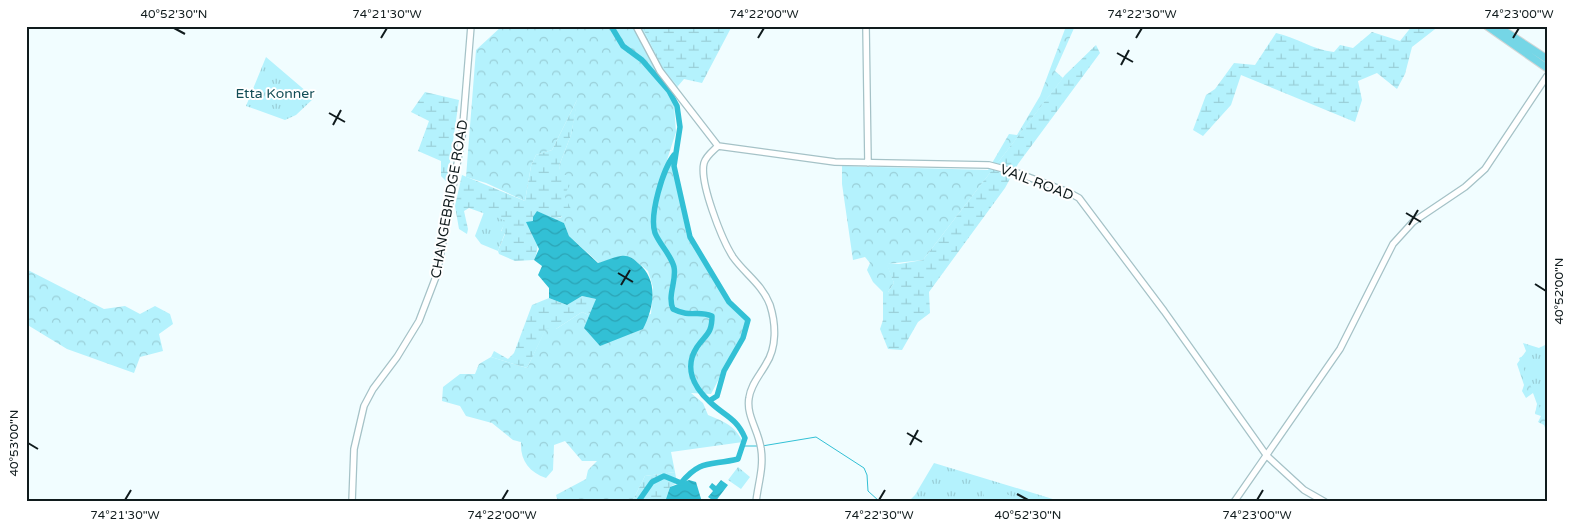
<svg xmlns="http://www.w3.org/2000/svg" width="1573" height="528" font-family="'Varela Round',sans-serif">
<style>
.forest{fill:url(#forest-crowns)}
.wetland{fill:url(#wetland-marsh)}
.park{fill:url(#park-tufts)}
.pitch{fill:#b4f2fd}
.water{fill:url(#water-waves)}
.lines{fill:none;stroke-linecap:round;stroke-linejoin:round}
.stream{stroke:#32c0d5;stroke-width:1}
.river{stroke:#32c0d5;stroke-width:5.5}
.secondary-casing{stroke:#a5c2c7;stroke-width:8}
.highway-casing{stroke:#d4d6d6;stroke-width:9}
.secondary{stroke:#fff;stroke-width:5.5}
.highway{stroke:#75d6e6;stroke-width:7}
.ticks{fill:none;stroke:#101b1d;stroke-width:2}
.labels{text-anchor:middle;stroke-width:4;stroke-linejoin:round;paint-order:stroke}
.park-label{font-size:14px;fill:#134d56;stroke:#fff}
.street-label{font-size:14px;fill:#101b1d;stroke:#fff}
.neatline{fill:none;stroke:#101b1d;stroke-width:2}
.ticks-label{font-size:12px;text-anchor:middle;fill:#101b1d}
</style>
<defs>
<pattern id="forest-crowns" width="20" height="18" patternUnits="userSpaceOnUse" patternTransform="scale(1.25)"><rect width="20" height="18" fill="#b4f2fd"/><path d="M2 6a3 3 0 1 1 6 0M12 15a3 3 0 1 1 6 0" fill="none" stroke="#9acfd8"/></pattern>
<pattern id="wetland-marsh" width="20" height="14" patternUnits="userSpaceOnUse" patternTransform="scale(1.25)"><rect width="20" height="14" fill="#b4f2fd"/><path d="M1 5h8M5 5V1M11 12h8M15 12V8" fill="none" stroke="#9acfd8"/></pattern>
<pattern id="park-tufts" width="24" height="20" patternUnits="userSpaceOnUse" patternTransform="scale(1.25)"><rect width="24" height="20" fill="#b4f2fd"/><path d="M3 7l-1-3M5 7V3M7 7l1-3M15 17l-1-3M17 17v-4M19 17l1-3" fill="none" stroke="#9acfd8"/></pattern>
<pattern id="water-waves" width="16" height="10" patternUnits="userSpaceOnUse" patternTransform="scale(1.25)"><rect width="16" height="10" fill="#32c0d5"/><path d="M0 5q4-4 8 0t8 0" fill="none" stroke="#2ba4b6"/></pattern>
</defs>
<rect width="100%" height="100%" fill="#f1fdff"/>
<path class="forest" d="M502,26H642L663,70L678,86L673,92L676,132L667,160L672,165L687,235L727,303L745,317L746,327L711,394L691,393L703,403L708,415C725,422 734,425 743,442L671,452L675,472L645,476L632,502H558L556,495L586,479L588,470L597,461H582L565,441L554,445L553,470L546,478C529,472 520,460 521,442L513,440L492,423L466,416L460,406L442,401L443,387L460,374H475L479,364L491,357L527,368L546,328L556,329L582,312L591,316L584,328L651,314L653,287L648,271L632,258L621,256L599,263L569,236L564,223L554,219L562,217L564,195L559,166L571,135L577,100L552,150L536,155L531,166L525,201L486,183L466,177L476,50Z
M1064,26H1075L1055,71L1063,78L923,260L887,264L894,283L888,292H883L873,282L867,270L870,263L865,257L853,260L842,184V166L988,170L1009,134L1017,135L1040,96L1065,29Z
M26,269L104,309L125,306L140,314L155,306L170,314L173,324L159,334L163,351L140,357L134,373L67,349L26,324Z
M1523,343L1539,348L1547,346V433L1544,425L1538,422L1541,416L1535,414L1537,404L1533,393L1526,398L1522,391L1524,385L1517,364L1526,351Z"/>
<path class="wetland" d="M642,26H732L702,83L684,79L678,86L663,70Z
M1412,26H1439L1412,47L1405,74L1397,89L1377,73L1358,81L1362,100L1355,122L1241,75L1231,105L1203,136L1193,130L1206,95L1215,89L1234,63L1255,65L1276,33C1296,37 1313,50 1334,52L1340,45L1353,48L1372,32L1400,41Z
M1096,45L1100,53L1018,164L1005,188L929,292L930,313L918,322L902,350L888,349L880,329L883,320V292H888L894,283L886,263L899,264L923,260L1065,75Z
M425,92L459,100L447,182L441,176V161L418,151L429,121L411,112Z
M578,98L571,135L559,166L561,174L575,177L564,195L573,213L554,219L537,211C531,231 543,241 534,260L515,261L499,254L498,251L505,234L501,232L505,221L469,208L464,211L468,229L467,234L459,229L455,206L462,175L525,201L531,166L536,155L552,150Z
M582,296L596,299L591,316L582,312L556,329H546L527,368L491,357L494,351L508,359L514,353L532,305L549,298L567,305Z
M675,472L677,483L670,487L665,502H632L645,476Z"/>
<path class="park" d="M266,57L314,98L296,115L285,120L246,106Z
M484,212L506,221L501,231L505,233L498,251L481,244L475,236Z
M1547,344V425L1519,358Z
M934,463L1056,500L1074,502H908L915,495Z
M738,467L750,477L741,489L728,480Z"/>
<path class="pitch" d="M984,485L1011,496L1008,502H984Z"/>
<path class="water" d="M537,211L564,223L569,236L598,263C605,261 613,257 621,256C628,255 633,258 638,263C659,280 654,307 643,329L600,346L584,328L596,299L582,296L567,305L549,298V288L538,275L542,266L534,260L539,249L526,222L533,221V217Z
M689,480L696,482L702,502H665L670,487Z
M721,480L728,485L715,502L708,497L713,491L709,487L712,483L716,486Z"/>
<g class="lines">
<path class="stream" d="M744,446H758
M762,446L816,437L864,468L867,475L868,491L879,501"/>
<path class="river" d="M611,26L623,46L642,60L669,91L677,106L680,127L674,166L690,237L729,302L748,320L743,338L724,371L717,396L709,401C724,416 736,417 745,438L738,459C709,466 701,459 681,483L664,476L652,482L638,502
M674,155C663,169 649,215 655,233C660,245 671,255 674,267C677,281 667,295 673,309C691,318 697,310 712,316C712,334 706,334 697,347C684,367 693,386 709,401"/>
<g class="secondary-casing">
<path id="secondary" d="M636,26L660,71L718,146L835,162L989,165L1015,172L1068,192L1079,198L1164,311L1267,456L1304,490L1325,502
M866,26L868,163
M718,146C713,151 706,156 704,163C699,182 722,240 733,257C745,274 762,284 770,305C776,324 777,347 766,364C760,375 751,384 749,398C746,416 759,431 761,449C764,467 758,484 756,502
M352,502L354,449L364,406L373,389L397,357L419,321L437,274L462,137L471,26
M1234,502L1340,349L1393,244L1413,222L1465,187L1485,169L1547,76"/>
</g>
<g class="highway-casing">
<path id="highway" d="M1487,26L1547,68
M1497,26L1547,59"/>
</g>
<use href="#secondary" class="secondary"/>
<use href="#highway" class="highway"/>
</g>
<path class="ticks" d="M174,28L185,34M381,38L387,28M758,38L764,28M1136,38L1142,28M1513,38L1519,28M1117,53L1133,62M1121,65L1129,50M329,113L345,122M333,125L341,110M1406,213L1421,222M1409,225L1418,210M618,273L633,282M1535,284L1546,291M621,285L630,270M907,433L922,442M28,443L38,449M910,445L918,430M1017,494L1028,500M125,500L131,490M502,500L508,490M879,500L885,490M1257,500L1263,490"/>
<g class="labels">
<g class="park-label">
<text x="275" y="98">Etta Konner</text>
</g>
<g class="street-label">
<text transform="translate(1037 182) rotate(21)" y="5">VAIL ROAD</text>
<text transform="translate(449 199) rotate(-80)" y="5">CHANGEBRIDGE ROAD</text>
</g>
</g>
<rect width="1573" height="528" fill="none" stroke="#ffffff" stroke-width="55"/>
<rect x="28" y="28" width="1518" height="472" class="neatline"/>
<g class="ticks-label">
<text x="174" y="18">40°52'30"N</text>
<text x="387" y="18">74°21'30"W</text>
<text x="764" y="18">74°22'00"W</text>
<text x="1142" y="18">74°22'30"W</text>
<text x="1519" y="18">74°23'00"W</text>
<text transform="translate(1559 291) rotate(-90)" y="4">40°52'00"N</text>
<text transform="translate(14 443) rotate(-90)" y="4">40°53'00"N</text>
<text x="125" y="519">74°21'30"W</text>
<text x="502" y="519">74°22'00"W</text>
<text x="879" y="519">74°22'30"W</text>
<text x="1028" y="519">40°52'30"N</text>
<text x="1257" y="519">74°23'00"W</text>
</g>
</svg>
